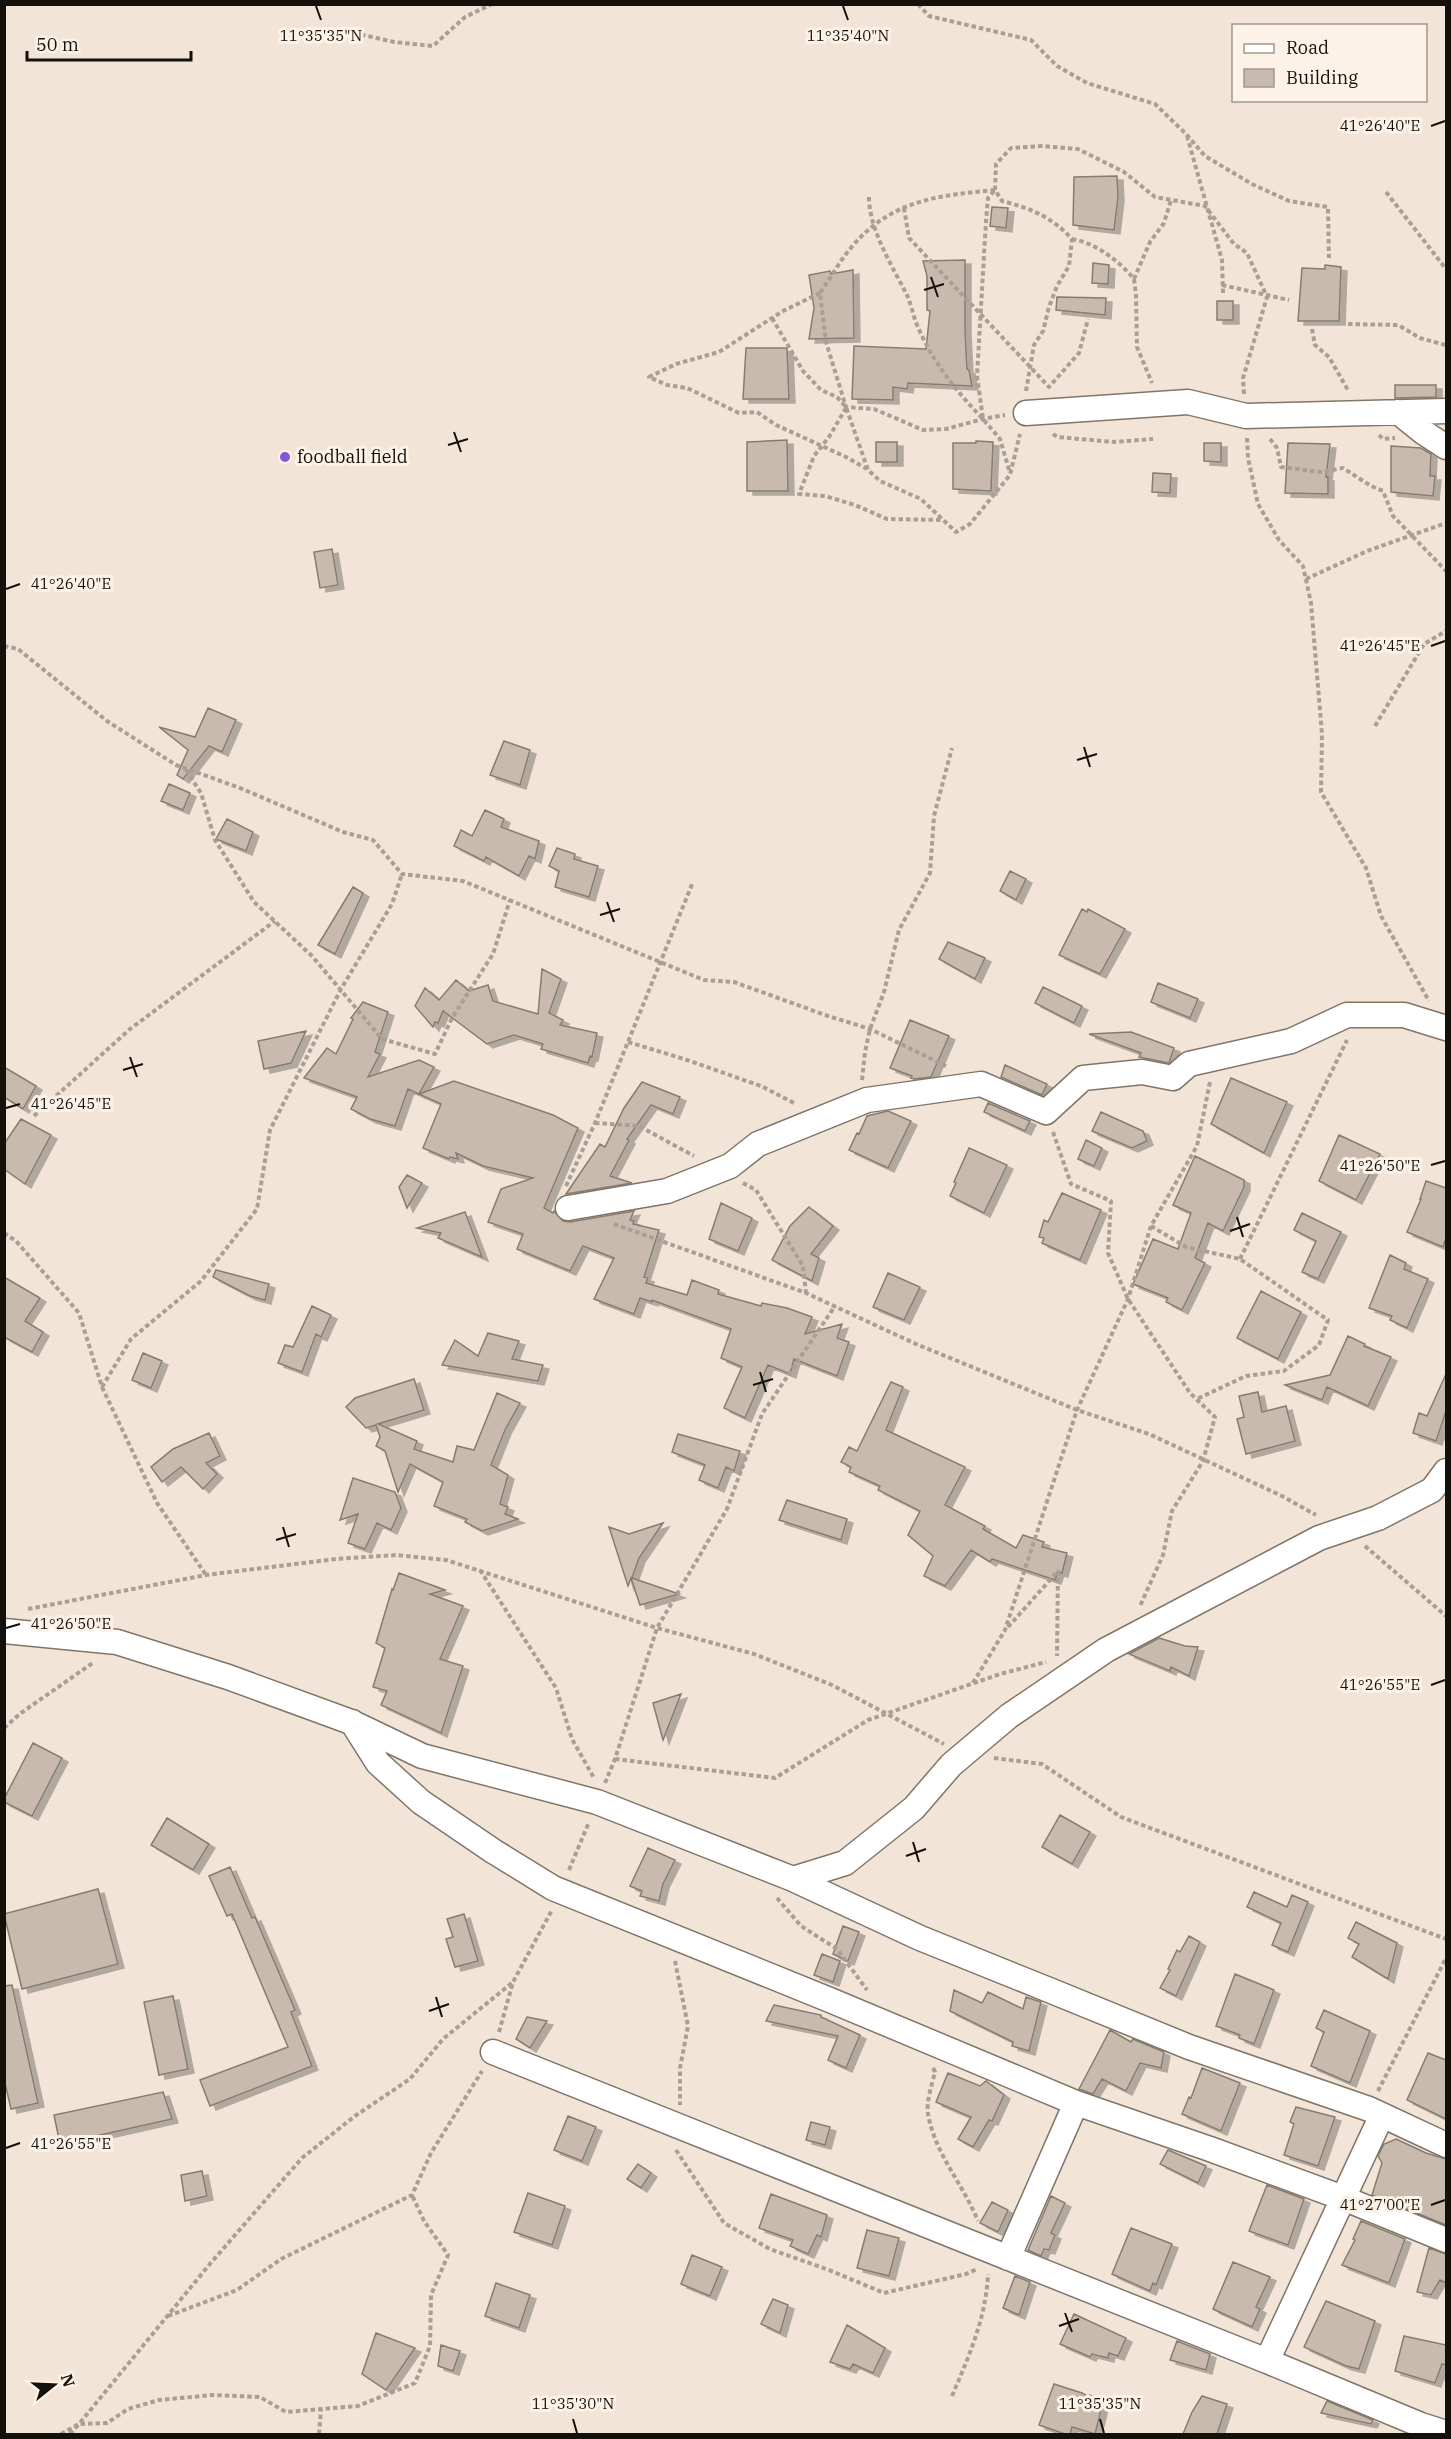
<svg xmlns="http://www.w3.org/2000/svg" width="1451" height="2439" viewBox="0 0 1451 2439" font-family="'IBM Plex Serif',serif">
  <defs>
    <filter id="shadow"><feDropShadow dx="6" dy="4" stdDeviation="0" flood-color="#0004"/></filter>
  </defs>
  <rect width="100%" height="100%" fill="#f2e5d7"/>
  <!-- building -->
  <path fill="#c8bbad" stroke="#877c6f" stroke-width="1.5" filter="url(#shadow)" d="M1117 176 1118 197 1114 230 1073 225 1074 177Z
    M992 207 1008 208 1006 228 990 226Z
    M965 260V331L967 369 969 370 972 386 908 383 907 389 893 387V400L852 399 854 346 926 349 930 311 927 310V276L923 261Z
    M1093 263 1109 265 1108 284 1092 283Z
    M1325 265 1341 267 1339 321H1298L1302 268 1325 269Z
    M853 270 854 338 809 339 814 308 809 275 830 271 831 274Z
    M1057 297 1106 298 1105 315 1056 310Z
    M1217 301H1233V320H1217Z
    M746 348H787L789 399H743Z
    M1395 385H1436V397L1395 398Z
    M787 440 788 491H747V442Z
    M976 441 993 442 991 491 953 489V443H976Z
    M876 442H897V462H876Z
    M1204 443H1221V462L1204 461Z
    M1288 443 1330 444 1326 477H1328V494L1285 493Z
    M1391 446 1421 448 1431 454 1430 476H1435L1433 496 1391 492Z
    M1153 473 1171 474 1170 493 1152 492Z
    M332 549 338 585 320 588 314 552Z
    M208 708 236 720 222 752 209 746 183 779 177 775 188 750 159 727 195 737Z
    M504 741 530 750 520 785 490 775Z
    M169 784 190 793 183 810 161 801Z
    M485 810 504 819 501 827 539 841 535 859 529 856 519 876 486 857 484 861 454 846 461 830 472 836Z
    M227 819 253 832 246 851 216 839Z
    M557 848 575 854 574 859 598 866 589 897 555 887 559 871 549 866Z
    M1010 871 1026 879 1016 900 1000 891Z
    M353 887 363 893 335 954 318 945Z
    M1082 909 1087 912 1088 909 1125 929 1100 974 1059 955Z
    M948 942 985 958 975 979 939 959Z
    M542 969 561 979 549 1013 563 1020 560 1025 597 1033 592 1057 590 1056 588 1063 541 1049 543 1044 514 1035 487 1044 443 1011 438 1023 435 1022 433 1027 415 1006 425 988 439 1000 456 980 469 991 488 985 493 1001 538 1014Z
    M1158 983 1198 999 1190 1018 1151 1002Z
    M1043 987 1082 1006 1074 1023 1035 1003Z
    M363 1002 388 1012 375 1052 380 1054 368 1077 419 1060 434 1067 419 1094 454 1081 553 1115 578 1128 544 1208 553 1213 554 1211 563 1221 570 1222 634 1211 630 1220 634 1221 633 1224 659 1230 644 1277 648 1278 646 1283 687 1295 692 1280 719 1290 718 1294 761 1306 762 1303 787 1308 812 1317 805 1334 842 1324 837 1338 849 1342 837 1376 794 1359 790 1374 768 1365 745 1418 724 1408 742 1367 721 1358 731 1329 652 1300V1302L640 1298 634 1314 594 1299 614 1258 583 1246 570 1271 517 1249 523 1234 488 1222 501 1189 533 1178 483 1166 456 1153 458 1159 450 1157 449 1159 423 1148 441 1104 408 1089 395 1126 370 1119 351 1109 357 1097 304 1078 327 1048 336 1054 353 1019 351 1018Z
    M910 1020 949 1036 931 1077 914 1079 911 1078 912 1076 890 1068Z
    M306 1031 291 1063 264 1069 258 1041Z
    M1131 1032 1174 1048 1169 1063 1139 1057 1141 1053 1089 1034Z
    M1005 1065 1047 1084 1042 1095 1001 1077Z
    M4 1067 36 1086 23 1109 4 1097Z
    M1231 1078 1287 1102 1264 1153 1211 1124Z
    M642 1082 680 1097 673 1114 651 1105 627 1139 629 1140 610 1176 632 1183 566 1194 600 1144 605 1147 624 1108Z
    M988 1103 1030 1121 1025 1131 984 1112Z
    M888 1111 911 1121 888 1168 849 1150 857 1133 859 1134 867 1116Z
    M1101 1112 1143 1131 1147 1141 1132 1148 1092 1131Z
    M21 1119 51 1135 25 1184 4 1169V1144Z
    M1339 1135 1380 1154 1356 1200 1319 1181Z
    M1086 1140 1102 1148 1094 1166 1078 1159Z
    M969 1148 1007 1165 984 1213 950 1196 956 1183 954 1182Z
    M1195 1156 1244 1180V1187L1223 1231 1208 1223 1195 1258 1205 1263 1182 1310 1166 1302 1168 1298 1133 1284 1153 1239 1178 1249 1191 1213 1173 1205Z
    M407 1175 422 1183 407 1208 399 1187Z
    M1426 1181 1446 1188V1238L1443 1247 1407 1232 1421 1199H1420Z
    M1062 1193 1101 1210 1080 1260 1042 1243 1044 1238 1039 1237 1044 1220 1048 1222Z
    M721 1203 752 1218 738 1251 709 1239Z
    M809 1207 833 1226 811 1254 819 1258 812 1281 772 1260 790 1226Z
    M465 1212 482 1257 438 1238 441 1233 417 1228Z
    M1302 1213 1341 1232 1318 1279 1302 1272 1316 1241 1294 1230Z
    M1390 1255 1406 1263 1404 1269 1428 1279 1407 1328 1390 1320 1392 1316 1369 1308Z
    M216 1270 269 1284 265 1300 250 1296 213 1277Z
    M888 1273 920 1287 904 1320 873 1307Z
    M4 1277 40 1298 25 1321 43 1332 32 1352 4 1337Z
    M1261 1291 1301 1312 1278 1359 1237 1338Z
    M312 1306 331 1315 321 1337 316 1334 302 1372 278 1363 285 1345 293 1347Z
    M488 1333 519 1341 512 1359 543 1365 538 1381 442 1365 455 1340 478 1356Z
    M1348 1336 1365 1344 1364 1346 1391 1357 1368 1406 1327 1387 1322 1400 1285 1385 1330 1375Z
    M143 1353 162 1361 151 1388 132 1380Z
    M1446 1374V1411L1436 1441 1413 1433 1419 1413 1427 1416Z
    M414 1379 424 1410 378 1424 417 1441 414 1449 453 1462 457 1446 474 1450 497 1393 520 1403 505 1430 491 1465 508 1475 500 1504 508 1507 505 1514 518 1519 482 1531 465 1522 467 1519 434 1506 443 1482 410 1464 398 1492 385 1451 376 1446 380 1437 376 1425 366 1428 346 1407 355 1398Z
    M891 1382 903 1387 886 1430 965 1467 945 1505 985 1526 983 1529 1016 1548 1023 1535 1044 1542 1042 1547 1067 1553 1062 1573 1058 1572 1055 1580 992 1559 990 1562 971 1550 945 1586 924 1576 933 1556 908 1535 920 1511 878 1490 880 1486 849 1472 851 1467 841 1462 849 1447 857 1451Z
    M1258 1392 1262 1412 1286 1406 1295 1441 1246 1454 1237 1419 1244 1417 1239 1396Z
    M209 1433 220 1456 206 1463 217 1474 203 1489 181 1467 162 1482 151 1467 173 1449Z
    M678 1434 740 1451 734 1471 726 1467 718 1488 699 1480 705 1465 672 1452Z
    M353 1478 395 1492 401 1508 391 1530 377 1523 365 1549 348 1543 358 1514 340 1520Z
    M787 1500 847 1519 841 1540 779 1520Z
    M663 1523 639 1558 632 1578 679 1594 640 1605 631 1578 628 1586 609 1527 629 1534Z
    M399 1573 445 1590 430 1594 463 1606 440 1659 463 1666 441 1733 381 1705 387 1691 373 1687 385 1648 376 1643 392 1589 393 1590Z
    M1159 1638 1185 1646 1198 1647 1189 1676 1171 1667 1170 1671 1129 1654Z
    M681 1694 663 1740 653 1703Z
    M33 1743 62 1758 32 1816 4 1802V1799Z
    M1060 1815 1090 1832 1072 1864 1042 1847Z
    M167 1818 209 1844 193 1870 151 1845Z
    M648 1848 675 1860 663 1884 659 1901 640 1896 642 1891 630 1886Z
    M230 1867 252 1918 255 1917 295 2010 291 2012 312 2066 210 2106 200 2080 288 2047 232 1914 227 1916 209 1876Z
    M98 1889 118 1964 22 1989 4 1914Z
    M1254 1892 1287 1907 1292 1895 1308 1902 1288 1952 1272 1945 1281 1923 1247 1907Z
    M464 1914 478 1961 455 1967 446 1939 453 1937 447 1919Z
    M1356 1922 1397 1943 1388 1979 1352 1957 1359 1944 1348 1938Z
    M843 1926 859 1932 848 1961 833 1954Z
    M1189 1936 1200 1942 1176 1996 1160 1988 1170 1970 1168 1969 1177 1950 1180 1952Z
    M822 1954 840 1961 833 1982 814 1975Z
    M1235 1974 1274 1990 1254 2044 1239 2038 1240 2035 1216 2026Z
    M12 1985 38 2103 11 2109 4 2079V1986Z
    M954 1990 982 2003 988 1992 1023 2009 1026 1997 1041 2002 1029 2051 1012 2046 1013 2042 950 2011Z
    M173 1996 188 2069 159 2075 144 2002Z
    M774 2005 821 2015V2017L860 2035 846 2068 828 2060 838 2036 766 2021Z
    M1324 2010 1370 2031 1350 2083 1311 2066 1324 2032 1316 2028Z
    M527 2017 547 2021 530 2048 516 2039Z
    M1110 2030 1131 2042 1133 2039 1164 2052 1161 2068 1140 2063 1126 2091 1102 2079 1093 2094 1079 2089Z
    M1428 2053 1446 2060V2119L1407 2100Z
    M1202 2068 1240 2083 1221 2131 1182 2114 1189 2097 1191 2098Z
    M948 2073 980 2086 986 2081 1004 2095 992 2121 989 2120 973 2147 958 2139 971 2117 936 2102Z
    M163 2092 172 2119 60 2144 54 2115Z
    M1296 2107 1335 2117 1318 2166 1284 2155 1294 2124 1290 2122Z
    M568 2116 596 2127 582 2161 554 2150Z
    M811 2122 830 2127 825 2145 806 2140Z
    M1396 2139 1426 2153 1446 2159V2225L1372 2195 1382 2163 1378 2156 1384 2144Z
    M1168 2150 1206 2166 1198 2183 1160 2164Z
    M638 2164 651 2173 641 2188 627 2179Z
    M202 2171 207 2196 185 2201 181 2175Z
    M1267 2185 1304 2199 1288 2245 1249 2231Z
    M528 2193 565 2206 552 2245 514 2232Z
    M771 2194 827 2215 821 2237 817 2235 808 2254 790 2246 793 2240 759 2228Z
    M1051 2196 1065 2203 1051 2233 1055 2235 1049 2250 1044 2249 1041 2256 1028 2250Z
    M992 2202 1008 2210 998 2232 980 2223Z
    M1361 2221 1405 2239 1389 2283 1342 2265 1355 2240 1353 2239Z
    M1131 2228 1172 2244 1156 2285 1153 2283 1150 2291 1112 2274Z
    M867 2230 899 2238 889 2276 857 2268Z
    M1429 2248 1446 2254V2283L1440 2280 1431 2295 1417 2292Z
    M692 2255 722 2267 710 2296 681 2284Z
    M1233 2262 1270 2277 1256 2307 1260 2309 1252 2327 1213 2309Z
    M1015 2276 1030 2282 1019 2315 1003 2308Z
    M496 2283 530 2295 519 2328 485 2316Z
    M773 2299 788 2305 780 2333 761 2324Z
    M1326 2301 1375 2321 1359 2369 1346 2366 1304 2347Z
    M1074 2314 1126 2338 1118 2356 1109 2353 1108 2358 1092 2354 1090 2357 1060 2344Z
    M847 2325 885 2348 873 2373 853 2364 850 2369 830 2362Z
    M376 2333 415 2348 386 2390 362 2374Z
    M1404 2336 1446 2345V2365L1442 2364 1435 2383 1395 2371Z
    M1177 2341 1210 2354 1206 2370 1170 2360Z
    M441 2345 460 2351 453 2371 438 2366Z
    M1054 2384 1082 2393 1089 2397 1090 2395 1103 2402 1095 2434 1072 2427 1070 2434H1065L1039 2425Z
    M1202 2396 1227 2404 1217 2434H1183L1192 2412Z
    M1327 2401 1373 2420 1371 2424 1321 2413Z"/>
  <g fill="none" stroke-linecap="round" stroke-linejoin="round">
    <defs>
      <path id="street" d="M1398 412 1423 432 1446 447
        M1026 413 1188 402 1246 416 1446 411
        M568 1208 667 1191 730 1166 758 1144 867 1100 981 1084 1046 1112 1083 1078 1142 1072 1173 1078 1189 1064 1291 1041 1347 1015H1404L1446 1028
        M4 1631 117 1642 228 1677 351 1722 422 1756 597 1802 793 1879 920 1938 1054 1992 1189 2047 1369 2109 1446 2145
        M352 1722 378 1763 421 1802 493 1851 553 1888 830 2000 1076 2103 1210 2149 1343 2198 1446 2240
        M793 1879 845 1863 914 1808 951 1765 1009 1716 1106 1650 1319 1538 1378 1518 1432 1490 1446 1471
        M493 2052 1267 2361
        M1382 2115 1267 2361 1421 2425 1446 2433
        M1008 2258 1076 2103"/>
    </defs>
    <!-- street casing -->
    <use href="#street" stroke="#817569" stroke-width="27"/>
    <!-- path -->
    <path stroke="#a99f94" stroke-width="4" stroke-dasharray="4.5 3" stroke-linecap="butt" d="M918 4 929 16 1031 40 1057 66 1087 83 1155 104 1186 134 1205 156 1252 184 1289 201 1328 207 1329 258
      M332 37 350 32 394 42 433 46 465 17 492 4
      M1187 136 1222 260 1223 293
      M995 190C943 195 896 199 858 240 843 255 832 276 820 293L826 342 846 407 874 409 923 430 946 429 983 419 1005 415
      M994 191 988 198 986 221 977 376 983 419 1000 439 1010 473
      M1386 192 1446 269
      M869 197C869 229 892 266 907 295 911 304 913 315 917 325 932 361 956 391 983 419
      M904 208 909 238 1049 387 1079 353 1088 319
      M1072 239C1096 243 1119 261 1134 279L1150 242 1164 223 1171 200
      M1134 279 1136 295 1137 347 1152 383
      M1222 285 1289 300
      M820 293 783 311 719 352 676 364 649 377 667 385 687 388 739 413 757 412 776 425 846 457 867 469
      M772 318 803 371 821 390 837 397 846 407 868 470 880 481 921 499 956 532 970 524 1010 475 1020 434
      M1348 324 1398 325 1420 338 1445 345 1446 348
      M1312 329 1315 345 1329 357 1349 392
      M1026 391 1034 345 1043 331 1049 307 1057 286 1069 266 1072 239C1052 217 1030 208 1002 201L995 190 996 164 1011 148 1041 146 1078 149 1124 172 1155 197 1205 206 1234 244 1247 253 1267 297 1243 378 1244 394
      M846 408 829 437 814 456 799 494 825 496 855 505 887 519 943 520
      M1053 434 1057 437 1114 442 1153 439
      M1379 435 1383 439 1395 438
      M1247 438 1248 458 1258 504 1279 540 1303 566 1311 603 1322 734 1321 792 1366 868 1381 916 1429 1001
      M1270 439 1277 448 1281 467 1321 472 1343 468 1371 486 1383 491 1393 516 1446 571
      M1306 579 1367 551 1446 523
      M4 646 18 649 107 721 176 765 240 788 343 832 373 840 402 874 463 881 704 980 734 982 828 1016 870 1029 946 1066
      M1375 726 1424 644 1446 631
      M186 770 201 793 215 840 254 902 312 956 382 1039 435 1054 452 1018 493 954 510 900
      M628 1042 684 1059 761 1086 796 1104
      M862 1080 865 1052 870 1029 884 992 899 930 930 873 934 816 952 748
      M34 1116 130 1029 275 921
      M595 1123 639 1126 694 1156
      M1053 1132 1071 1184 1111 1201 1108 1253 1128 1299 1190 1393 1215 1417 1203 1461 1172 1511 1163 1555 1140 1606
      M743 1183 756 1190 803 1266 806 1293
      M566 1186 595 1123 693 882
      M614 1224 806 1293 916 1344 1077 1410 1149 1434 1282 1496 1316 1515
      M1151 1226 1186 1247 1240 1259 1328 1320 1319 1345 1284 1371 1246 1376 1197 1399
      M4 1233 16 1241 79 1313 102 1387 131 1339 201 1281 257 1209 270 1130 341 989 392 904 402 874
      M1240 1259 1347 1040
      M102 1387 157 1503 206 1575
      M1365 1546 1446 1616
      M480 1570 556 1688 572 1739 594 1778
      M28 1609 206 1575 336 1559 397 1555 446 1560 657 1628 754 1654 832 1685 944 1744
      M1008 1627 1058 1571 1057 1656
      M973 1683 1005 1630 1077 1410 1128 1299 1151 1226 1197 1146 1210 1082
      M4 1728 21 1713 94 1662
      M994 1758 1042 1764 1121 1817 1446 1939
      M615 1759 775 1778 868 1720 1000 1674 1046 1662
      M605 1783 615 1759 657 1628 727 1509 762 1414 835 1306
      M569 1870 589 1822
      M777 1898 801 1926 837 1949 867 1990
      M675 1961 688 2026 680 2068V2105
      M499 2032 513 1982 552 1910
      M933 2068 935 2072C932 2084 926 2102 928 2114 935 2154 963 2184 978 2221
      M1378 2091 1446 1958
      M676 2150 724 2223 770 2249 829 2270 884 2293 966 2274 977 2269
      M168 2316 237 2290 281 2259 412 2195 431 2153 482 2071
      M952 2396C969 2356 986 2318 988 2274
      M61 2434 79 2424 209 2265 302 2158 355 2116 410 2079 443 2039 513 1982
      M70 2434 79 2424 107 2423 128 2409 159 2400 213 2395 260 2397 286 2412 358 2406 415 2383 430 2346 431 2295 448 2255 424 2221 412 2195
      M319 2434 321 2409"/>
    <!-- street -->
    <use href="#street" stroke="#fff" stroke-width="24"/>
  </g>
  <!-- ticks -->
  <path fill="none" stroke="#14100b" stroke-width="2" d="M316 6 321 20M843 6 848 20M1431 126 1445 121M931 277 938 297M924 290 944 284M454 432 461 452M448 445 468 439M6 589 20 584M1431 646 1445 641M1084 747 1090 767M1077 760 1097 754M607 902 614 922M600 915 620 909M130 1057 137 1077M123 1070 143 1064M6 1108 20 1104M1431 1165 1445 1161M1237 1217 1243 1237M1230 1231 1250 1224M760 1372 766 1392M753 1385 773 1379M283 1527 289 1547M276 1540 296 1534M6 1628 20 1624M1431 1685 1445 1680M913 1842 919 1862M906 1856 926 1849M436 1997 442 2017M429 2011 449 2004M6 2148 20 2143M1431 2205 1445 2200M1065 2313 1072 2332M1059 2326 1079 2319M573 2419 577 2433M1100 2419 1104 2433"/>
  <!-- markers -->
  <circle fill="#8257d1" stroke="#fdf2e7" stroke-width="2" cx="285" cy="457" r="6"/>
  <g text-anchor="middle" stroke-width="6" stroke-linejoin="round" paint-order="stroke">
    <!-- poi labels -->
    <g font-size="18" fill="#14100b" stroke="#fdf2e7" text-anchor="start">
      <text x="297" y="463">foodball field</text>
    </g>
  </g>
  <g font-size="15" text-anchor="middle" fill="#14100b" stroke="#fdf2e7" stroke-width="6" stroke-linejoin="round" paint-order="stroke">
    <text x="321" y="41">11°35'35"N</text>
    <text x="848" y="41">11°35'40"N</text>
    <text x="1380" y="131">41°26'40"E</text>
    <text x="71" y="589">41°26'40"E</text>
    <text x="1380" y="651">41°26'45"E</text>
    <text x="71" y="1109">41°26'45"E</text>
    <text x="1380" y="1171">41°26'50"E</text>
    <text x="71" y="1629">41°26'50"E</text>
    <text x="1380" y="1690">41°26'55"E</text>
    <text x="71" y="2149">41°26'55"E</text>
    <text x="1380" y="2210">41°27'00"E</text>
    <text x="573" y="2409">11°35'30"N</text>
    <text x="1100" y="2409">11°35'35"N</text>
  </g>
  <!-- border -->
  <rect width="1451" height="2439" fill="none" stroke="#14100b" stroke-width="12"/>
  <!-- legend -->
  <rect x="1232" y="24" width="195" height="78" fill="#fdf2e7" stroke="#a0988f" stroke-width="1.5"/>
  <rect x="1244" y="44" width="30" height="9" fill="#ffffff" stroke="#a0988f" stroke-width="1.5"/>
  <text x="1286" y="54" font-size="18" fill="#14100b">Road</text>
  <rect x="1244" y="69" width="30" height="18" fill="#c8bbad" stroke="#a0988f" stroke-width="1.5"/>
  <text x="1286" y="84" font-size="18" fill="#14100b">Building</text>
  <!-- north arrow -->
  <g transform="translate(54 2385) rotate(72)" stroke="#fdf2e7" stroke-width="4.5" paint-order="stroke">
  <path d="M0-4.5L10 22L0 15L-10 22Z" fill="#14100b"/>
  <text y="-9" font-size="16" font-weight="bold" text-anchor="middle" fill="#14100b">N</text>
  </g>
  <!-- scale -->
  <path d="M27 51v9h164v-9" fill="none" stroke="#14100b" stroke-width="3"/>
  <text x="36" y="51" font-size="18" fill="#14100b" stroke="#fdf2e7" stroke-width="4.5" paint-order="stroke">50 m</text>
</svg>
